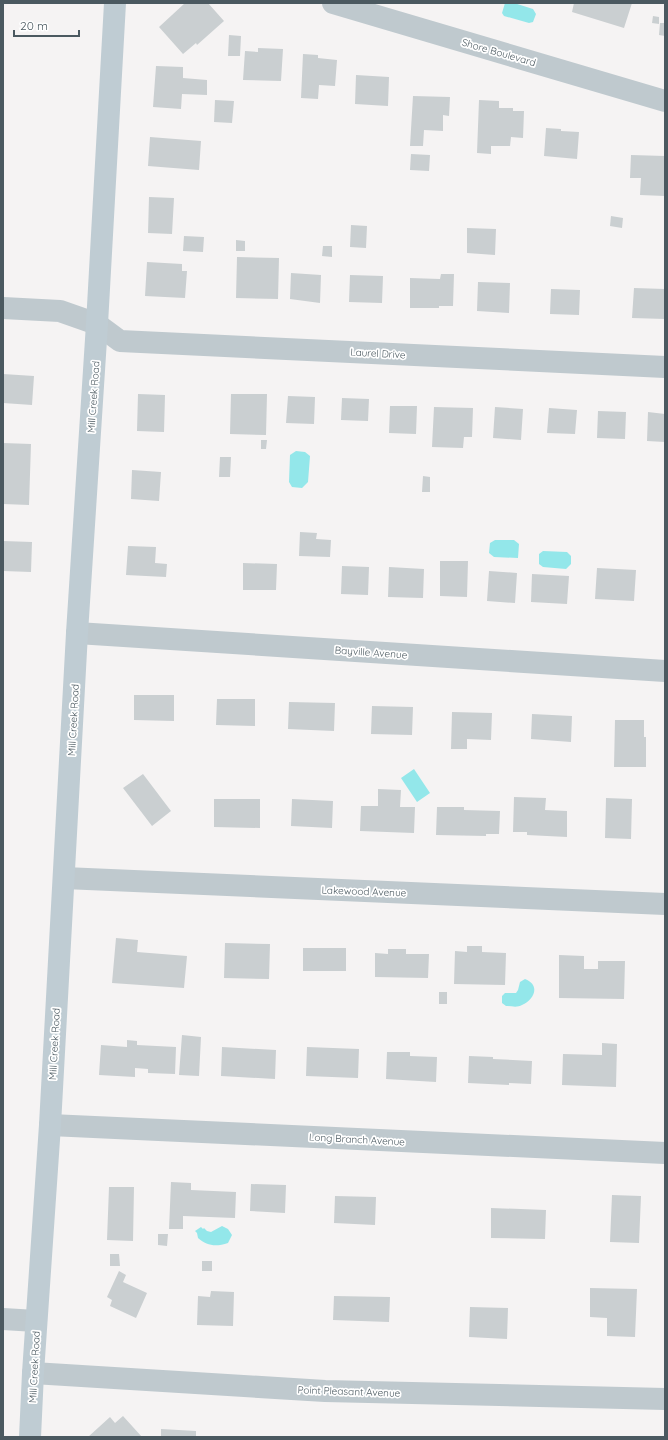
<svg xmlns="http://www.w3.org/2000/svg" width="668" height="1440" viewBox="0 0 668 1440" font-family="Quicksand,sans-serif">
  <rect width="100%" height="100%" fill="#f5f3f3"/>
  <!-- water -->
  <path fill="#93e7ea" d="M505 3H514L533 9 536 14 533 22 529 23 504 16 502 13Z
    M296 451 305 452 310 456 308 482 302 488 292 487 289 482 290 455Z
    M495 540H514L519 544 518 558 494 557 489 553 490 543Z
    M543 551 567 552 571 556V564L566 569 543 567 539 564V554Z
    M414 769 430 793 417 802 401 778Z
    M525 979C541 985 534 1000 522 1005 517 1008 511 1006 506 1006L502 1003V996L505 993H516L518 990 520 982Z
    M222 1226 228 1229 232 1235 228 1243C216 1247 207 1246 198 1238L197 1233 195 1231 201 1227 203 1229 204 1228 207 1231 211 1232Z"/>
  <!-- building -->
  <path fill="#cacfd1" d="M185 3H208L224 21 197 45 196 43 183 54 159 27Z
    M574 3H632L624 28 572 12Z
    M653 16 659 17V24L652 23Z
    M660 23H665V36L659 35Z
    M229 35 241 36 240 56H228Z
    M258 48 283 49 281 81 243 80 245 51 258 52Z
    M303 54 318 55V58L337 60 335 86 319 85 318 99 301 98Z
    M156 66 183 67V78L207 80V95L182 94 181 109 153 107Z
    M356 75 389 77 388 106 355 104Z
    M413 96 450 97 449 116 443 115V131L424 130 423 146H410Z
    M215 100 234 101 232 123 214 122Z
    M479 100 499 101V108H513V111H524L523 138 511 137 510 146H491V154L477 153Z
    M546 128 561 129V131L579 132 577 159 544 156Z
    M150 137 201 141 199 170 148 166Z
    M411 154 430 155 429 171 410 170Z
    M631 155 665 156V196L640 195 641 178H630Z
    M149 197 174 198 172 234 148 233Z
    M611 216 623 218 622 228 610 226Z
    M351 225 367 226 366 248 350 247Z
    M467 228 496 229 495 255 467 253Z
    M184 236 204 237 203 252 183 251Z
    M236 240 245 241V251H236Z
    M323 246H332V257L322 256Z
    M237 257 279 258 278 299 236 298Z
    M147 262 182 264V271H187L185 298 145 296Z
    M291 273 321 275 320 303 290 299Z
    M441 274H454L453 306H439V308H410V278L440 279Z
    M350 275 383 276 382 303 349 302Z
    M478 282 510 283 509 313 477 311Z
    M634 288 665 289V319L632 318Z
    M551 289 580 290 579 315 550 314Z
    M3 374 34 376 32 405 3 403Z
    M138 394 165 395 164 432 137 431Z
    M231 394H267L266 435 230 434Z
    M288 396 315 397 314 424 286 423Z
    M342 398 369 399 368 421 341 420Z
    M390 406H417L416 434 389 433Z
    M434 407 473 408 472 437H464L463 448 432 447Z
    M495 407 523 409 521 440 493 438Z
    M549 408 577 410 575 434 547 433Z
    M598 411 626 412 625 439 597 438Z
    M648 412 665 414V442L647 441Z
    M261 440H267L266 449H261Z
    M3 443 31 444 29 505 3 504Z
    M220 457H231L230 477H219Z
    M132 470 161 472 159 501 131 499Z
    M423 476 430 477V492H422Z
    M300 532 317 533 316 539 331 540 330 557 299 556Z
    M3 541 32 542 31 572 3 571Z
    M128 546 156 547 155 563 167 564 166 577 126 575Z
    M440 561H468L467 597 440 596Z
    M243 563 277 564 276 590H243Z
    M342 566 369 567 368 595 341 594Z
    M389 567 424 569 423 598 388 597Z
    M597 568 636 570 634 601 595 599Z
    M489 571 517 573 515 603 487 601Z
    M532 574 569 576 567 604 531 602Z
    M134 695H174V721L134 720Z
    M217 699H255V726L216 725Z
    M289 702 335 703 334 731 288 729Z
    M372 706 413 707 412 735 371 734Z
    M452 712 492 713 491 740 467 739V749H451Z
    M532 714 572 716 571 742 531 739Z
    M615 720H644V737H646V767H614Z
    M143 774 171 811 152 826 123 788Z
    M378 789 401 790 400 807H415L414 833 360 831 361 806H378Z
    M514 797 546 798 545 810 567 811V837L527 835V832H513Z
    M606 798 632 799 631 839 605 838Z
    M214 799H260V828L214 827Z
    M292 799 333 801 332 828 291 826Z
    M437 807H464V810L500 811 499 834H486V836L436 835Z
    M116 938 138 940 137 952 187 956 184 988 112 983Z
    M225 943 270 944 269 979 224 978Z
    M467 946H482V952L506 953 505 985 454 984 455 951 467 952Z
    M303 948H346V971H303Z
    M388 949H406V954H429L428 978 375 977V953L388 954Z
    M559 955 584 956V969H598V961H625L624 999 559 998Z
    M439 992H447V1004H439Z
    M182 1035 201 1037 199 1076 179 1075Z
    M127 1040 137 1041V1045L176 1047 175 1074 148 1073V1069L135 1068V1077L99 1075 101 1045 127 1047Z
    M602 1043 617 1044 616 1087 562 1085 563 1054 602 1055Z
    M222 1047 276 1050 275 1079 221 1076Z
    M307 1047 359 1049 358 1078 306 1076Z
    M387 1052H410V1056L437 1057 436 1082 386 1079Z
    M469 1056 493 1057V1059L532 1061 531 1084 509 1083V1085L468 1083Z
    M171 1182 191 1183V1190L236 1192 235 1218 183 1216V1229H169Z
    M251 1184 286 1185 285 1213 250 1211Z
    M109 1187H134L133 1241 107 1240Z
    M612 1195 641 1196 639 1243 610 1242Z
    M335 1196 376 1197 375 1225 334 1223Z
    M491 1208 546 1210 545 1239 491 1238Z
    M158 1234H168L167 1246 158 1245Z
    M110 1254H119L120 1266H110Z
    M202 1261H212V1271H202Z
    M119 1271 126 1275 123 1282 147 1293 136 1318 110 1306 112 1300 107 1297Z
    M590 1288 637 1289 635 1337 607 1336V1318L590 1317Z
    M211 1291 234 1292 233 1326 197 1325 198 1296 210 1297Z
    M334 1296 390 1297 389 1322 333 1320Z
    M470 1307 508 1308 507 1339 469 1337Z
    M123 1416 142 1437H88L110 1417 115 1423Z
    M161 1429 196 1431V1437H161Z"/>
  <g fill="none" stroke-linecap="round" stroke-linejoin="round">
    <!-- street -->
    <path stroke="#bfc9ce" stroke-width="22" d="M333 3 665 101
      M3 308 60 311 97 324 120 341 665 367
      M77 633 665 671
      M64 878 665 904
      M50 1125 665 1153
      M3 1319 36 1321
      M33 1373 325 1391 665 1399"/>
    <!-- secondary -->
    <path stroke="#bfccd3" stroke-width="22" d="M30 1437 33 1373 50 1125 77 633 97 324 115 3"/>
  </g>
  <g text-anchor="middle" stroke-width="3.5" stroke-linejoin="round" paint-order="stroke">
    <!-- street labels -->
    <g font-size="10" fill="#4b5960" stroke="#fff">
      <text transform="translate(499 52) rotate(16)" y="4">Shore Boulevard</text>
      <text transform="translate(378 353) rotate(3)" y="4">Laurel Drive</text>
      <text transform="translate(93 397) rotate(-86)" y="4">Mill Creek Road</text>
      <text transform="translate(371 652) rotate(4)" y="4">Bayville Avenue</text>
      <text transform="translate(73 720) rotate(-87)" y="4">Mill Creek Road</text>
      <text transform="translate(364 891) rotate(2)" y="4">Lakewood Avenue</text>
      <text transform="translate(54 1044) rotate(-87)" y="4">Mill Creek Road</text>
      <text transform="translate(357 1139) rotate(3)" y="4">Long Branch Avenue</text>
      <text transform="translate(34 1367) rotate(-87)" y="4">Mill Creek Road</text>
      <text transform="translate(349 1391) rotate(2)" y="4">Point Pleasant Avenue</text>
    </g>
  </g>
  <!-- border -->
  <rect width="668" height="1440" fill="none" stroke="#4b5960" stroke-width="8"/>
  <!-- scale -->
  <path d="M14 30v6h65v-6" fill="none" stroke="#4b5960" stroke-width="2"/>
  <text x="20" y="30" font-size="12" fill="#4b5960" stroke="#ffffff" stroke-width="3" paint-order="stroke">20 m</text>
</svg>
